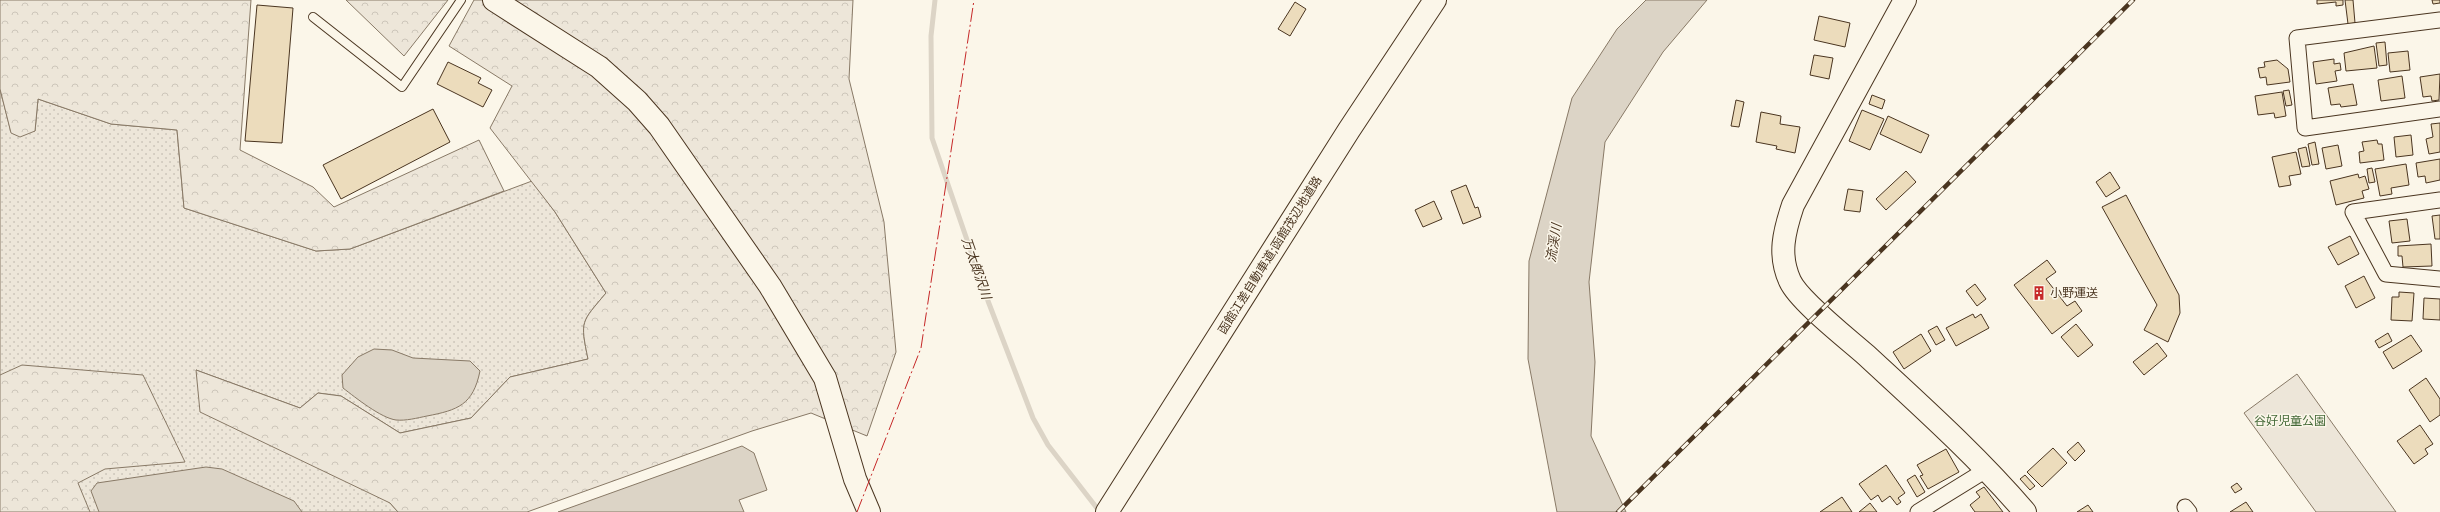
<svg xmlns="http://www.w3.org/2000/svg" width="2440" height="512" viewBox="0 0 2440 512" font-family="Inter,'Noto Sans JP',sans-serif">
  <defs>
    <pattern id="grass-dots" width="8" height="8" patternUnits="userSpaceOnUse"><rect width="8" height="8" fill="#ede6d9"/><path d="M2 2h.1M6 6h.1" fill="none" stroke="#cdc6ba" stroke-width="1.8" stroke-linecap="round"/></pattern>
    <pattern id="forest-crowns" width="20" height="18" patternUnits="userSpaceOnUse"><rect width="20" height="18" fill="#ede6d9"/><path d="M2 6a3 3 0 1 1 6 0M12 15a3 3 0 1 1 6 0" fill="none" stroke="#cdc6ba"/></pattern>
  </defs>
  <rect width="100%" height="100%" fill="#fbf6e9"/>
  <!-- grass -->
  <path fill="url(#grass-dots)" stroke="#887966" d="M0 89 11 132 35 131 38 99 111 124 177 130 184 208 316 251 350 249 532 181 555 212 606 293C581 323 580 320 588 359L510 377 471 418 400 433 341 396 318 393 300 408 196 370 390 503 398 512H0Z"/>
  <!-- forest -->
  <path fill="url(#forest-crowns)" stroke="#887966" d="M0 0H251L240 150 313 187 334 207 479 140 504 191 350 249 316 251 184 208 177 130 111 124 38 99 35 131 20 137 11 133 0 89Z
    M346 0H448L404 56Z
    M474 0H853L849 79 884 222 896 352 867 436 811 413 752 431 527 512H398L390 503 200 412 196 370 300 408 318 393 341 396 400 433 471 418 510 377 588 359C580 320 581 323 606 293L555 212 490 128 512 86 449 46Z
    M22 365 143 375 185 462 105 469 78 483 90 512H0V375Z"/>
  <!-- park -->
  <path fill="#ede6d9" stroke="#887966" d="M2297 374 2396 512H2316L2244 413Z"/>
  <!-- water -->
  <path fill="#dcd4c6" stroke="#887966" d="M1646 0H1707L1663 52 1605 142 1589 282 1595 362 1591 436 1626 512H1557L1528 359 1529 261 1572 98 1617 29Z
    M374 349 392 350 413 358 470 361 480 371C473 405 458 410 427 416 417 418 406 421 396 420 381 418 356 398 343 388L342 375 358 357Z
    M742 446 754 453 767 490 739 500 744 512H558Z
    M206 467 222 469 294 501 302 512H99L91 491 97 483Z"/>
  <g fill="none" stroke-linecap="round" stroke-linejoin="round">
    <!-- stream -->
    <path stroke="#dcd4c6" stroke-width="5" d="M935 0 931 36 932 138 988 301 1033 418 1048 445 1100 512"/>
  </g>
  <!-- building -->
  <path fill="#ecdcbc" stroke="#4a3520" d="M2317 0H2343V5L2336 6V2L2317 4Z
    M2345 0H2353L2355 23 2348 24Z
    M2432 0H2440V3L2433 4Z
    M1295 2 1306 9 1290 36 1278 29Z
    M257 5 293 8 282 143 245 141Z
    M1819 16 1850 23 1845 47 1814 40Z
    M2385 42 2387 65 2379 66 2376 43Z
    M2374 46 2377 68 2346 71 2344 53Z
    M2408 51 2410 70 2390 72 2388 53Z
    M1814 55 1833 58 1829 79 1810 75Z
    M2334 59V64L2340 63 2341 70 2335 71 2337 81 2316 84 2313 62Z
    M2277 60 2288 69 2290 82 2267 85 2266 77 2260 78 2258 68 2265 67 2264 62Z
    M448 62 481 78 478 83 492 90 483 107 437 84Z
    M2440 74 2439 100 2432 101 2431 96 2423 97 2420 77Z
    M2402 76 2405 98 2381 101 2378 80Z
    M2353 84 2357 105 2341 107 2340 104 2331 105 2328 88Z
    M2289 90 2292 105 2286 106 2283 91Z
    M2282 92 2286 116 2275 118 2274 113 2258 115 2255 96Z
    M1872 95 1885 100 1882 109 1869 104Z
    M1736 100 1744 102 1739 127 1731 126Z
    M433 109 450 142 341 199 323 165Z
    M1862 110 1884 119 1870 150 1849 141Z
    M1761 112 1781 116 1780 124 1800 127 1795 153 1776 149 1777 146 1756 142Z
    M1888 116 1929 135 1921 153 1880 134Z
    M2440 123V152L2429 154 2426 139 2433 137 2431 124Z
    M2411 135 2413 155 2396 157 2394 137Z
    M2377 140 2378 144H2382L2384 160 2360 163 2359 152 2364 151 2362 142Z
    M2315 142 2319 164 2312 165 2308 144Z
    M2338 145 2342 166 2326 169 2322 148Z
    M2306 147 2310 166 2302 167 2298 149Z
    M2296 152 2301 174 2289 176 2291 185 2279 187 2272 157Z
    M2440 159V180L2426 183 2425 176 2418 177 2416 163Z
    M2406 164 2409 185 2391 188 2392 194 2380 196 2375 169Z
    M2372 168 2375 182 2369 183 2367 169Z
    M1906 171 1916 182 1886 210 1876 199Z
    M2110 172 2120 188 2106 197 2096 182Z
    M2358 174 2359 178 2365 176 2369 189 2362 191 2364 198 2336 205 2330 181Z
    M1466 185 1475 208 1478 207 1481 217 1463 224 1451 191Z
    M1848 189 1863 191 1860 212 1844 210Z
    M2126 195 2179 295 2180 313 2168 342 2144 330 2157 305 2102 207Z
    M1434 201 1442 219 1423 227 1415 210Z
    M2440 215V239H2435L2432 216Z
    M2407 219 2410 241 2392 243 2389 221Z
    M2350 236 2359 254 2338 265 2328 247Z
    M2431 244 2432 266 2403 267 2402 256H2398V246Z
    M2047 260 2056 272 2046 279 2067 306 2075 301 2082 311 2052 334 2014 285Z
    M2364 276 2375 298 2356 308 2345 286Z
    M1975 284 1986 299 1977 306 1966 291Z
    M2399 292 2414 293 2412 321 2391 320 2392 297H2399Z
    M2424 298 2440 299V320L2423 319Z
    M1973 314 1975 318 1981 314 1989 328 1956 346 1946 328Z
    M2076 324 2093 345 2078 357 2061 337Z
    M1937 326 1945 340 1936 345 1928 331Z
    M2388 333 2392 341 2379 348 2375 341Z
    M1921 334 1931 351 1904 369 1893 352Z
    M2411 335 2422 351 2393 369 2383 352Z
    M2157 343 2167 356 2144 375 2133 362Z
    M2426 378 2440 399V415L2430 422 2409 390Z
    M2420 425 2433 444 2425 449 2428 454 2414 464 2397 441Z
    M2078 442 2085 451 2075 461 2067 452Z
    M2053 448 2067 463 2042 487 2027 472Z
    M1946 449 1959 472 1928 489 1920 476 1923 475 1917 465Z
    M1886 465 1905 493 1898 498 1901 502 1897 505 1890 496 1882 502 1878 495 1871 500 1859 484Z
    M1915 475 1925 492 1917 497 1907 480Z
    M2025 475 2035 486 2030 490 2020 479Z
    M2237 483 2242 489 2235 493 2231 487Z
    M1984 487 2003 512H1975L1970 505 1980 497 1976 492Z
    M1842 497 1852 512H1820Z
    M2246 502 2253 512H2230Z
    M1870 503 1877 512H1859Z
    M2088 505 2093 512H2077Z"/>
  <g fill="none" stroke-linecap="round" stroke-linejoin="round">
    <defs>
      <path id="lane" d="M313 17 402 87 461 0"/>
      <path id="street" d="M2440 20 2297 38 2305 128 2440 109
        M2440 200 2353 212 2386 274 2440 279
        M2185 507 2189 512
        M1918 512 1986 470"/>
      <path id="secondary" d="M494 0 599 67 637 101 659 126 770 286 825 378 855 479 869 512
        M1905 0 1793 205C1784 232 1778 255 1790 281 1799 301 1848 339 1866 355 1920 405 1977 456 2025 512"/>
      <path id="highway" d="M1107 512 1349 130 1435 0"/>
    </defs>
    <!-- lane casing -->
    <use href="#lane" stroke="#4a3520" stroke-width="10"/>
    <!-- street casing -->
    <use href="#street" stroke="#4a3520" stroke-width="17"/>
    <!-- secondary casing -->
    <use href="#secondary" stroke="#4a3520" stroke-width="24"/>
    <!-- highway casing -->
    <use href="#highway" stroke="#4a3520" stroke-width="24"/>
    <!-- lane -->
    <use href="#lane" stroke="#fbf6e9" stroke-width="8"/>
    <!-- street -->
    <use href="#street" stroke="#fbf6e9" stroke-width="15"/>
    <!-- secondary -->
    <use href="#secondary" stroke="#fbf6e9" stroke-width="22"/>
    <!-- highway -->
    <use href="#highway" stroke="#fbf6e9" stroke-width="22"/>
    <defs>
      <path id="rail" d="M1618 512 2133 0"/>
    </defs>
    <!-- rail casing -->
    <use href="#rail" stroke="#4a3520" stroke-width="4.5"/>
    <!-- rail -->
    <use href="#rail" stroke="#fbf6e9" stroke-width="3" stroke-dasharray="9" stroke-linecap="butt"/>
    <!-- power -->
    <path stroke="#c62828" stroke-width="1" stroke-dasharray="14 3 2 3" stroke-linecap="butt" d="M857 512 921 348 974 0"/>
  </g>
  <!-- icons -->
  <defs>
    <symbol id="building-bare" viewBox="-9 -9 18 18"><path d="M-4-6H4V6H1V3H-1V6H-4ZM-2.5-4.3h1.7v1.8h-1.7ZM.8-4.3h1.7v1.8H.8ZM-2.5-1h1.7V.8h-1.7ZM.8-1h1.7V.8H.8Z" fill="#c62828" stroke="#fbf6e9" stroke-width="2.5" paint-order="stroke"/></symbol>
  </defs>
  <g fill-rule="evenodd">
    <use href="#building-bare" x="2029" y="283" width="20" height="20"/>
  </g>
  <g text-anchor="middle" stroke-width="3" stroke-linejoin="round" paint-order="stroke">
    <!-- street labels -->
    <g font-size="12" fill="#4a3520" stroke="#fbf6e9">
      <text transform="translate(1270 255) rotate(-58)" y="4">函館江差自動車道;函館茂辺地道路</text>
    </g>
    <!-- poi labels -->
    <g font-size="12" fill="#4a3520" stroke="#fbf6e9" text-anchor="start">
      <text x="2050" y="297">小野運送</text>
    </g>
    <!-- park labels -->
    <g font-size="12" fill="#436837" stroke="#fbf6e9">
      <text x="2290" y="425">谷好児童公園</text>
    </g>
    <!-- water labels -->
    <g font-size="13" font-style="italic" fill="#4a3520" stroke="#fbf6e9">
      <text transform="translate(1553 243) rotate(-81)" y="5">流渓川</text>
      <text transform="translate(977 268) rotate(71)" y="5">万太郎沢川</text>
    </g>
  </g>
</svg>
